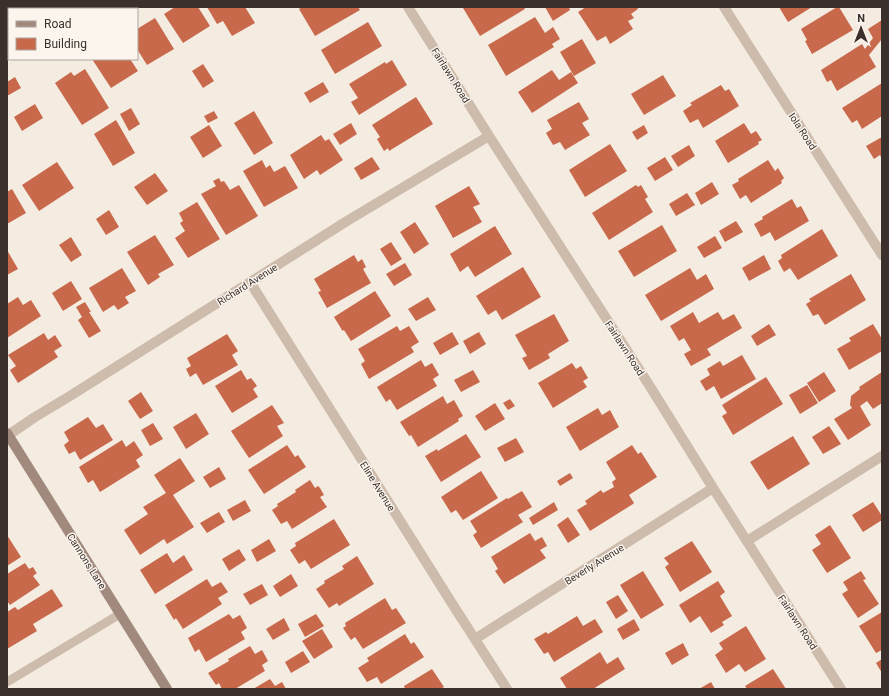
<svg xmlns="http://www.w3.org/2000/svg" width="889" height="696" viewBox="0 0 889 696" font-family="Roboto,sans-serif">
  <rect width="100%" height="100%" fill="#f4ebe1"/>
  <!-- building -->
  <path fill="#c8694b" d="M175 7H184L185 8 186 7H198L210 26 183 43 164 14Z
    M207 7H245L255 23 232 36 223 21 217 24Z
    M302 7H358L360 10 315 36 299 9Z
    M465 7H524L525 9 480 36 463 8Z
    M545 7H569L570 10 553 21Z
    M586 7H637L638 9 631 14 634 18 628 21 633 29 610 44 606 36 597 41 578 12Z
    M779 7H812L788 22Z
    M837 7H839L853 30 812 54 805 41 807 40 801 29Z
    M535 17 545 33 553 27 560 39 552 44 554 47 506 76 488 45Z
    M155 18 174 49 147 65 137 49V29Z
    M882 20V39L869 55 876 67 837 91 831 80 827 82 821 70 862 44 865 49 873 38 868 29Z
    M368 22 382 46 335 74 321 50Z
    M582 39 596 63 574 76 560 52Z
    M92 59H130L138 71 111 88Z
    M392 60 407 85 359 115 351 102 358 98 349 84 385 62 386 64Z
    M203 64 214 81 203 88 192 71Z
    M85 69 109 108 82 125 55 83 71 72 74 76Z
    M552 70 559 80 571 72 578 83 532 113 518 92Z
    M663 75 676 96 644 115 631 94Z
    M15 77 21 88 7 96V82Z
    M323 82 329 92 310 103 304 93Z
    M882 83V116L862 129 857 120 852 123 842 108Z
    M721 85 725 91 729 89 739 106 703 128 698 119 690 123 683 111 692 105 690 103Z
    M416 97 433 124 389 151 388 148 384 151 377 139 380 137 372 125Z
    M579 102 589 119 582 123 590 135 565 150 560 142 553 145 546 133 552 129 547 120Z
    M35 104 43 118 22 131 14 117Z
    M131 108 140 124 129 131 120 114Z
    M214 111 218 118 208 123 204 116Z
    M254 111 273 143 254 155 234 123Z
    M116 120 135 153 113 166 94 134Z
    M351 123 357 134 340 145 333 134Z
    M744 123 751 134 756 131 762 140 758 142 759 144 728 163 715 141Z
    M209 125 222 146 203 158 190 137Z
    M644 125 648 133 637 140 632 132Z
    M321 135 325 141 329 139 343 160 320 175 317 170 304 179 290 155Z
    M882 137V159L880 155 874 159 866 146Z
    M610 144 627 171 585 197 569 170Z
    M689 145 695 156 678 167 671 156Z
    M372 157 380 169 361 180 354 168Z
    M665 157 673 170 655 181 647 168Z
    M262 160 266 168 270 165 274 172 285 166 298 188 264 207 243 171Z
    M768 160 775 171 778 168 784 178 781 181 782 183 751 203 746 195 740 199 732 185 739 181 738 179Z
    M57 162 74 188 39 211 22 185Z
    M155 173 168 191 147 205 134 187Z
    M219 178 221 182 224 181 230 190 239 185 258 216 226 235 201 194 216 186 213 181Z
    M712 182 719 194 701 205 695 193Z
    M636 185 638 187 641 185 648 197 645 199 653 212 609 240 592 213Z
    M469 186 480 204 473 207 482 222 453 238 435 206Z
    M12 189 26 213 7 224V192Z
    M687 193 695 205 676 216 669 204Z
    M792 199 797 208 801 206 809 221 775 241 770 232 761 237 754 224 763 219 762 217Z
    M197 202 220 239 188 258 175 238 185 231 180 223 183 221 179 213Z
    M109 210 119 227 106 235 96 219Z
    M736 221 743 232 725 242 719 231Z
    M415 222 429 244 414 254 400 232Z
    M662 225 677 251 634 277 618 251Z
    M495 226 512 254 475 277 468 266 460 272 450 254Z
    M822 229 838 256 798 280 790 268 784 272 778 261 782 258 781 255Z
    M155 235 174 265 158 274 160 277 148 285 127 252Z
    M715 236 722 248 704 258 697 247Z
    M71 237 82 255 71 262 59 245Z
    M391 242 402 259 391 266 380 249Z
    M7 250 18 269 7 275Z
    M354 255 358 262 362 259 366 267 363 269 371 283 327 308 318 292 321 291 314 279Z
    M764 255 771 269 749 281 742 268Z
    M405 263 412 275 394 286 386 274Z
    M523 267 541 297 502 320 496 310 488 315 476 296Z
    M122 268 136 291 125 297 129 303 118 310 114 305 103 312 89 288Z
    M690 268 697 280 706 274 714 289 661 321 645 295Z
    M851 274 866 300 825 325 818 314 813 316 806 304 811 301 809 299Z
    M71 281 82 299 63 311 52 293Z
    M375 291 391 316 351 341 344 330 342 331V330L334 317Z
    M18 297 23 305 31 300 41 316 7 338V304Z
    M428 297 436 310 416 321 408 309Z
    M85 302 91 312H89L101 331 89 338 78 320 82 317 76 307Z
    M693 312 699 323 718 312 723 320 734 314 742 328 707 349 711 355 691 366 684 354 691 350 684 338 679 341 670 326Z
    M554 314 569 341 548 354 550 358 529 370 522 358 527 356 515 335Z
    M769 324 776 335 757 346 751 336Z
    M873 324 882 339V351L849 370 837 349 851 341 849 338Z
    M397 326 400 331 409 326 419 342 411 347 414 352 369 379 361 364 365 361 358 349Z
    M452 332 459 344 440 355 433 343Z
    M479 332 486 344 470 354 463 341Z
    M44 333 48 340 55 335 62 346 54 351 58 357 18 383 10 370 16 366 8 355Z
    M227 334 238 351 232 355 238 365 203 385 196 373 190 377 186 369 191 366 187 358Z
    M742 355 756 379 721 399 714 386 706 391 700 381 710 375 707 369 720 361 723 366Z
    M421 360 425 367 432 363 439 375 433 379 437 386 397 410 390 399 386 402 377 387Z
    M572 363 576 369 581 366 588 378 583 381 587 387 553 408 538 383Z
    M241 370 247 380 251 378 255 383 257 386 253 389 258 397 232 413 215 386Z
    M473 370 480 382 461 392 454 380Z
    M824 372 836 391 819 402 807 383Z
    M882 372V403L873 409 867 401 860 406 871 425 848 440 834 419 852 408 850 405 851 396 860 389 859 387Z
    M766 377 783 404 733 435 722 416 727 413 722 405Z
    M807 385 818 403 800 414 789 395Z
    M141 392 153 411 140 419 128 401Z
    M443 396 447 404 454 400 463 416 458 419 459 421 418 447 411 435 409 436 400 422Z
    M510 399 515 406 508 410 503 403Z
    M495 403 505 419 485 431 475 416Z
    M272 405 284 423 277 426 283 436 249 458 231 431Z
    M598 408 602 415 610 410 619 427 580 451 566 427Z
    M196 413 209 434 186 449 173 427Z
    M88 417 96 428 103 424 113 440 80 460 75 451 69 454 65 447 64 445 69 441 64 432Z
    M153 423 163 439 150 446 141 430Z
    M829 426 841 444 823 454 812 437Z
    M466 434 481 457 441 482 425 456 437 449 438 451Z
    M793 436 810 464 768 490 750 462Z
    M516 438 524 452 505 462 497 448Z
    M122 440 126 447 134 441 143 455 136 460 140 467 100 492 93 480 88 483 79 467Z
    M287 445 295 457 298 455 306 467 264 494 248 470Z
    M632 445 638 454 641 452 657 477 629 495 634 503 633 504 590 531 577 510 587 504 585 501 601 490 603 493 614 487 612 482 616 479 606 462Z
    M180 458 195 481 173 495 194 527 167 544 164 539 140 555 124 530 148 514 143 507 166 493 154 475Z
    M219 467 226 479 210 488 203 477Z
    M481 471 498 498 463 520 456 510 451 513 441 497Z
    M570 473 573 478 560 486 557 481Z
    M310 480 315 488 318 486 320 488 324 495 320 497 327 507 292 529 287 521 281 524 272 510 278 506 277 504 296 492 295 490Z
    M522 491 532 507 518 515 523 522 481 548 473 535 477 532 470 521 507 498 508 499Z
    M245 500 251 511 233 521 227 510Z
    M554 502 558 510 533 525 529 518Z
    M873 502 882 516V520L863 532 852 515Z
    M219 512 225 522 207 533 200 523Z
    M568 517 580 535 568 543 557 525Z
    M334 519 350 545 311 569 305 560 299 564 290 550 296 546 295 543Z
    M830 525 851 558 827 573 812 550 821 544 815 535Z
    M530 533 535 541 542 537 547 546 540 550 546 558 504 584 495 571 498 569 491 557Z
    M7 535 21 557 7 566Z
    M269 539 276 551 257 562 251 550Z
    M692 541 712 572 680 592 665 567 669 564 664 558Z
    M239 549 246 560 229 571 222 559Z
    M167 553 173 563 184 555 193 570 155 594 140 570Z
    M357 556 374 584 339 606 337 603 329 608 316 589 325 583 324 581 344 569 342 566Z
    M25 563 29 569 33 567 36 572 37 573 33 576 40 585 10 605 7 601V574Z
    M643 571 664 605 641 619 620 585Z
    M861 571 866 579 863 580 879 604 858 618 842 594 848 590 843 582Z
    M291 574 298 586 280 597 273 586Z
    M207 579 212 587 221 582 228 592 218 598 222 604 183 629 176 618 174 620 165 605Z
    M718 581 725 592 720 596 732 616 722 622 724 625 711 633 700 616 690 623 679 605Z
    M262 584 268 595 250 605 243 594Z
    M52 589 63 606 33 624 37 631 7 649V612L15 607 18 610Z
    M618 595 628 611 616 619 606 602Z
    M385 598 392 610 396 608 406 623 363 649 355 637 351 640 343 628 346 626 345 623Z
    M882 612V650L876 653 859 626Z
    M229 614 233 619 240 615 247 628 241 632 245 639 206 662 199 649 195 652 188 638Z
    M316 614 324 626 305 637 298 624Z
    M577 616 583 626 595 619 603 632 554 662 548 652 544 654 534 639 546 632 548 634Z
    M284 618 290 630 273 640 266 629Z
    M634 619 640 630 623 640 617 629Z
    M746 626 766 659 745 672 739 664 726 673 715 655 723 649 719 643Z
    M322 629 333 647 314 659 302 641Z
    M405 634 411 644 414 642 424 657 381 684 377 677 367 682 358 668 369 661 367 658Z
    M683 643 689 655 672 665 665 653Z
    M250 646 255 654 262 650 268 661 262 665 265 671 235 689H222L219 683 216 685 208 673 229 661 228 659Z
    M303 651 310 662 291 673 285 662Z
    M600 652 607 664 618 657 625 669 593 689H567L560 678Z
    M882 659V673L876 663Z
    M432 669 444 687 440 689H405L404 686Z
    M773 669 786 689H747L745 686Z
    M270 679 275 686 282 682 286 689H253Z
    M711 682 715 689H699Z"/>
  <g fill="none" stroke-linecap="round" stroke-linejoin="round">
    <!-- service -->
    <path stroke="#cdbbac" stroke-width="9" d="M7 682 120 614"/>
    <!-- minor -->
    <path stroke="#cdbbac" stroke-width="10" d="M408 7 489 136 651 388 713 488 841 689
      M724 7 882 255
      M69 9 72 7
      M7 29 9 31
      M250 282 453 605 507 689
      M7 436 35 417 70 396 347 221 489 136
      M747 541 882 456
      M475 639 713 488"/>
    <!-- secondary -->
    <path stroke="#a18a7d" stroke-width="10" d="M7 433 167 689"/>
  </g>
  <g text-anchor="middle" stroke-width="3" stroke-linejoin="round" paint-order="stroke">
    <!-- street labels -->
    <g font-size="10" fill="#3b302b" stroke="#fbf5ee">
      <text transform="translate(451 75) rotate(58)" y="4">Fairlawn Road</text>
      <text transform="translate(803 131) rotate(57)" y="4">Iola Road</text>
      <text transform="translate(247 284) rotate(-32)" y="4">Richard Avenue</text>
      <text transform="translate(625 348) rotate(57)" y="4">Fairlawn Road</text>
      <text transform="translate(378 486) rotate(58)" y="4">Eline Avenue</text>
      <text transform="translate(87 561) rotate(58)" y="4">Cannons Lane</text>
      <text transform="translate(594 564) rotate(-32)" y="4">Beverly Avenue</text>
      <text transform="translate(798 622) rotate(57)" y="4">Fairlawn Road</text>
    </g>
  </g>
  <!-- border -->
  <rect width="889" height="696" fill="none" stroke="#3b302b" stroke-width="16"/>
  <!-- legend -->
  <rect x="8" y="8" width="130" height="52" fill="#fbf5ee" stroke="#aea6a0"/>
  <rect x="16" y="21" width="20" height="6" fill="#a18a7d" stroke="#aea6a0"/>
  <text x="44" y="28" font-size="12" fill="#3b302b">Road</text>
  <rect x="16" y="38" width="20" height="12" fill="#c8694b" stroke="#aea6a0"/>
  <text x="44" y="48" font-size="12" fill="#3b302b">Building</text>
  <!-- north arrow -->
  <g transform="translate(861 28)" stroke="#fbf5ee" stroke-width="3" paint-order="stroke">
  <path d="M0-3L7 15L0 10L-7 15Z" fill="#3b302b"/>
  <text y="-6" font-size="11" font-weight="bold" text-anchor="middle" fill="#3b302b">N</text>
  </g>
</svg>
